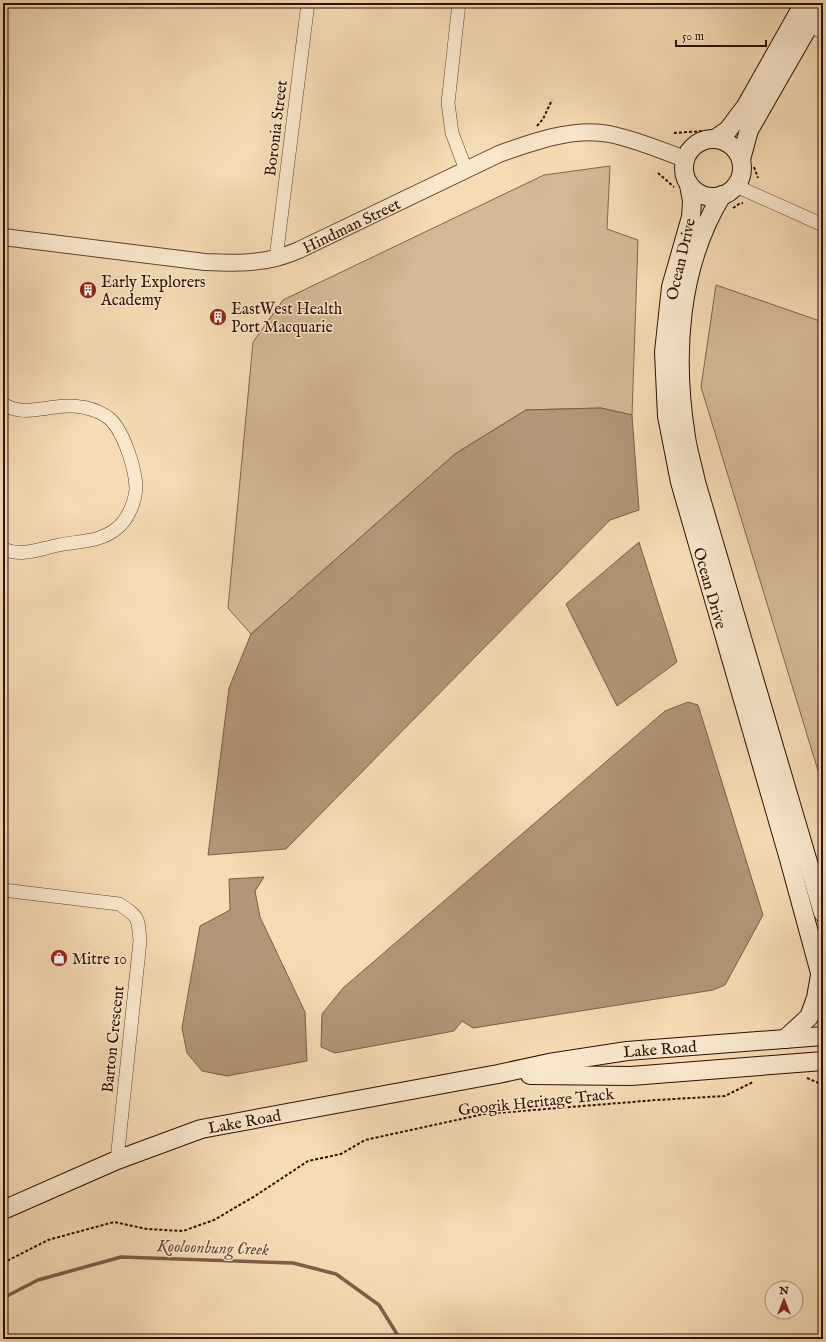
<svg xmlns="http://www.w3.org/2000/svg" width="826" height="1342" viewBox="0 0 826 1342" font-family="'IM FELL English',serif">
  <rect width="100%" height="100%" fill="#f6dcb4"/>
  <filter id="stains"><feTurbulence type="fractalNoise" baseFrequency=".005" numOctaves="4"/><feColorMatrix values="0 0 0 0 .2 0 0 0 0 .09 0 0 0 0 .02 0 0 0 .5 -.17"/></filter>
  <radialGradient id="worn" r=".72"><stop offset=".6" stop-color="#630" stop-opacity="0"/><stop offset="1" stop-color="#630" stop-opacity=".3"/></radialGradient>
  <!-- green -->
  <path fill="#d4b996" stroke="#81634c" d="M610 166 607 229 638 240 632 415 601 408 526 410 455 454 251 634 228 608 253 342 283 300 544 175Z
    M716 285 823 322V787L701 387Z"/>
  <!-- water -->
  <path fill="#b29677" stroke="#7d5f48" d="M601 408 632 415 639 510 610 520 286 849 208 855 229 688 251 634 455 454 526 410Z
    M639 542 677 662 617 706 566 604Z
    M688 702 698 705 763 915 725 985 713 990 473 1028 462 1021 454 1031 335 1053 321 1047 322 1014 343 988 665 711Z
    M264 877 255 891 260 917 305 1012 307 1061 227 1076 202 1071 187 1053 182 1028 200 926 230 910 229 879Z"/>
  <g fill="none" stroke-linecap="round" stroke-linejoin="round">
    <!-- stream -->
    <path stroke="#7d5f48" stroke-width="3.5" d="M3 1298 38 1280 121 1257 293 1263 336 1274 379 1305 400 1339"/>
    <defs>
      <path id="minor" d="M459 3 448 103 452 133 466 170
        M810 25 823 33
        M736 186 823 225
        M276 258 308 3
        M3 404C20 415 37 409 56 407 74 404 95 407 110 419 124 432 136 470 136 489 135 503 127 521 116 529 100 542 79 541 59 545 39 549 23 557 3 549
        M3 890 119 904C139 917 138 917 140 941L117 1160"/>
      <g id="tertiary">
        <path id="s1" d="M3 237 205 262C228 263 253 264 276 258 284 256 292 253 299 250L499 154C532 142 574 127 609 134 635 139 660 150 685 159"/>
      </g>
      <g id="secondary">
        <circle cx="713" cy="168" r="29"/>
        <path d="M715 139 728 130 746 106 804 3"/>
        <path d="M741 159 749 130 822 3"/>
        <path id="s2" d="M689 185 692 201 691 217 671 287 664 352 667 416 680 482 789 859 823 984"/>
        <path d="M722 195C678 267 673 356 686 437 688 452 693 467 696 482L823 913"/>
        <path d="M785 1039 809 1017 816 998 820 975"/>
        <path d="M530 1075 631 1076 823 1061"/>
        <path id="s3" d="M3 1210 117 1160 201 1129 498 1074 549 1063 627 1051 823 1036"/>
      </g>
    </defs>
    <!-- minor casing -->
    <use href="#minor" stroke="#60412e" stroke-width="14"/>
    <!-- tertiary casing -->
    <use href="#tertiary" stroke="#60412e" stroke-width="18"/>
    <!-- secondary casing -->
    <use href="#secondary" stroke="#2e0d02" stroke-width="20"/>
    <!-- path -->
    <path stroke="#2e0d02" stroke-width="2" stroke-dasharray="3 2" stroke-linecap="butt" d="M537 126 543 119 552 100
      M674 133 703 131
      M754 167 758 178
      M658 173 674 187
      M733 208 739 204 743 203
      M807 1078 823 1085
      M3 1263 48 1240 114 1222 147 1229 183 1231 214 1220 255 1196 308 1161 341 1154 365 1140 484 1114 657 1100 725 1096 753 1082"/>
    <!-- minor -->
    <use href="#minor" stroke="#f9e8ce" stroke-width="13"/>
    <!-- tertiary -->
    <use href="#tertiary" stroke="#f9e8ce" stroke-width="16"/>
    <!-- secondary -->
    <use href="#secondary" stroke="#f9e8ce" stroke-width="18"/>
  </g>
  <!-- icons -->
  <defs>
    <symbol id="building-disc" viewBox="-11 -11 22 22"><circle r="9.5" fill="#8f2418" stroke="#f9e8ce"/><path d="M-4-6H4V6H1V3H-1V6H-4ZM-2.5-4.3h1.7v1.8h-1.7ZM.8-4.3h1.7v1.8H.8ZM-2.5-1h1.7V.8h-1.7ZM.8-1h1.7V.8H.8Z" fill="#fff"/></symbol>
    <symbol id="shop-disc" viewBox="-11 -11 22 22"><circle r="9.5" fill="#8f2418" stroke="#f9e8ce"/><path d="M-5-2.5h2.3a2.7 3.5 0 0 1 5.4 0H5L5.5 6h-11ZM-1.5-2.5h3a1.5 2.3 0 0 0-3 0Z" fill="#fff"/></symbol>
  </defs>
  <g fill-rule="evenodd">
    <use href="#building-disc" x="78" y="280" width="20" height="20"/>
    <use href="#building-disc" x="208" y="307" width="20" height="20"/>
    <use href="#shop-disc" x="49" y="948" width="20" height="20"/>
  </g>
  <g text-anchor="middle" stroke-width="3" stroke-linejoin="round" paint-order="stroke">
    <!-- street labels -->
    <g font-size="16" fill="#2e0d02" stroke="#f9e8ce">
      <text transform="translate(275 128) rotate(-83)" y="6">Boronia Street</text>
      <text dy="6" stroke="none"><textPath href="#s1" startOffset="357">Hindman Street</textPath></text>
      <text transform="translate(680 259) rotate(-77)" y="6">Ocean Drive</text>
      <text dy="6" stroke="none"><textPath href="#s2" startOffset="412">Ocean Drive</textPath></text>
      <text transform="translate(112 1039) rotate(-84)" y="6">Barton Crescent</text>
      <text dy="6" stroke="none"><textPath href="#s3" startOffset="680">Lake Road</textPath></text>
      <text transform="translate(536 1101) rotate(-6)" y="6">Googik Heritage Track</text>
      <text dy="6" stroke="none"><textPath href="#s3" startOffset="258">Lake Road</textPath></text>
    </g>
    <!-- poi labels -->
    <g font-size="16" fill="#2e0d02" stroke="#f9e8ce" text-anchor="start">
      <text x="101" y="287">Early Explorers<tspan x="101" dy="18">Academy</tspan></text>
      <text x="231" y="314">EastWest Health<tspan x="231" dy="18">Port Macquarie</tspan></text>
      <text x="72" y="964">Mitre 10</text>
    </g>
    <!-- water labels -->
    <g font-size="17" font-style="italic" fill="#694b37" stroke="#f9e8ce">
      <text transform="translate(213 1247) rotate(2)" y="6">Kooloonbung Creek</text>
    </g>
  </g>
  <!-- margin -->
  <rect width="826" height="1342" fill="none" stroke="#f6dcb4" stroke-width="16"/>
  <rect x="4" y="4" width="818" height="1334" fill="none" stroke="#2e0d02" stroke-width="2"/>
  <rect x="8" y="8" width="810" height="1326" fill="none" stroke="#2e0d02"/>
  <!-- north arrow -->
  <g transform="translate(784 1300)"><circle r="19" fill="#f9e8ce" stroke="#a8907c"/>
  <path d="M0-3L7 15L0 10L-7 15Z" fill="#8f2418"/>
  <text y="-6" font-size="11" font-weight="bold" text-anchor="middle" fill="#2e0d02">N</text>
  </g>
  <!-- scale -->
  <path d="M676 40v6h90v-6" fill="none" stroke="#2e0d02" stroke-width="2"/>
  <text x="682" y="40" font-size="12" fill="#2e0d02" stroke="#f9e8ce" stroke-width="3" paint-order="stroke">50 m</text>
  <rect width="100%" height="100%" filter="url(#stains)"/>
  <rect width="100%" height="100%" fill="url(#worn)"/>
</svg>
